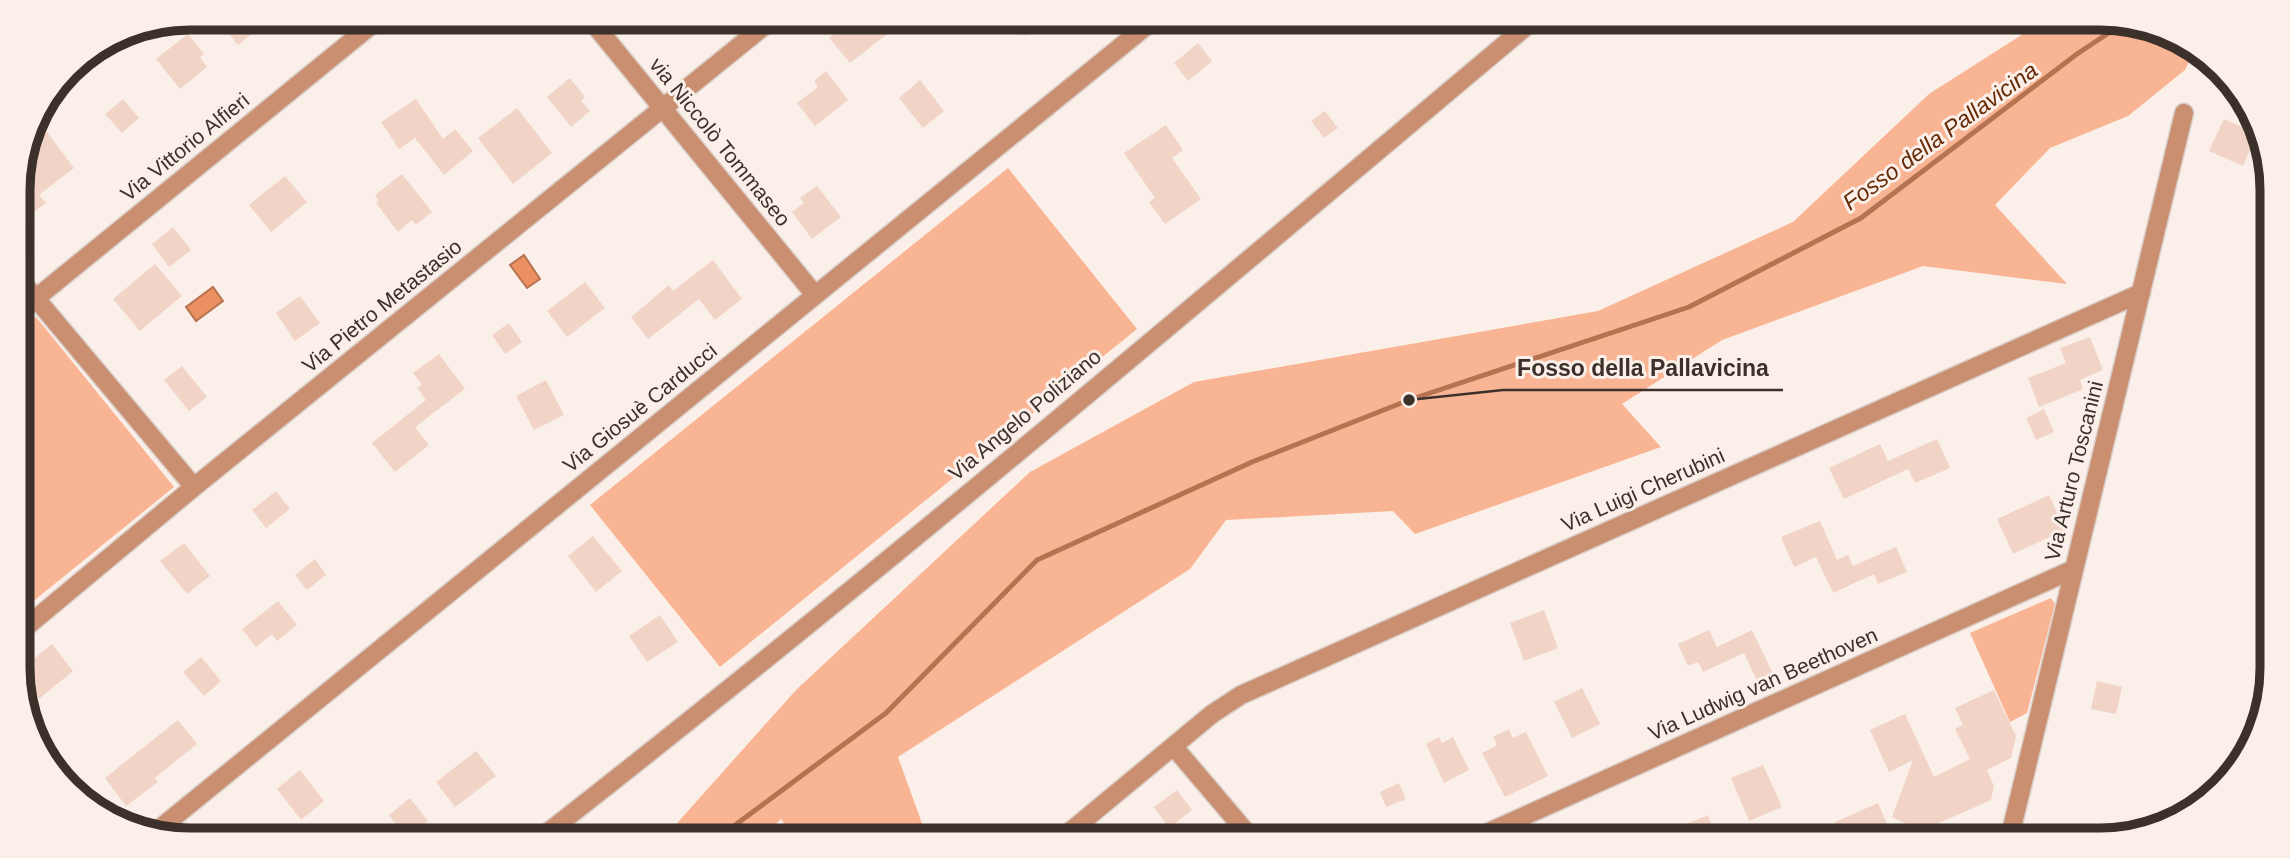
<svg xmlns="http://www.w3.org/2000/svg" width="2290" height="858" viewBox="0 0 2290 858" font-family="Helvetica,sans-serif">
  <rect width="100%" height="100%" fill="#fbefe9"/>
  <!-- green -->
  <path fill="#f9b593" d="M2048 18H2101L2156 27 2193 53 2185 70 2128 116 2050 148 1995 205 2067 284 1923 266 1722 340 1622 404 1661 447 1415 534 1393 511 1226 520 1190 569 898 757 928 840H795L781 819 760 840H662L796 690 1030 472 1194 382 1598 311 1793 222 1929 94Z
    M1008 168 1137 329 720 667 590 505Z
    M36 317 174 487 20 612 19 331Z
    M2051 598 2055 604 2027 713 2010 722 1970 633Z"/>
  <!-- water -->
  <path fill="#ea9061" stroke="#b67351" stroke-width="2" d="M524 255 540 279 527 288 510 265Z
    M213 287 223 301 196 321 186 307Z"/>
  <g fill="none" stroke-linecap="round" stroke-linejoin="round">
    <!-- stream -->
    <path stroke="#b67351" stroke-width="5" d="M715 840 886 713 1037 560 1252 462 1409 400 1689 307 1861 218 2077 54 2125 22"/>
  </g>
  <!-- building -->
  <path fill="#f1d4c6" d="M216 18H272L238 45Z
    M855 18H908L850 63 829 38Z
    M1010 18H1047L1024 36Z
    M188 34 204 54 200 57 207 67 180 89 156 59Z
    M1198 43 1212 61 1188 81 1174 63Z
    M826 71 848 100 815 126 797 103 818 87 814 81Z
    M570 78 585 97 581 101 590 111 571 127 547 97Z
    M920 80 944 111 923 128 899 98Z
    M123 99 139 118 122 133 105 114Z
    M416 99 443 139 455 129 473 151 444 175 415 138 399 149 381 122Z
    M517 108 552 153 513 184 478 138Z
    M1325 111 1338 128 1324 138 1311 121Z
    M35 116 74 168 39 195 46 203 18 224V176L35 163 25 150Z
    M2224 119 2257 134 2243 166 2209 151Z
    M1166 125 1183 150 1172 158 1201 199 1165 224 1149 202 1155 198 1124 153Z
    M402 174 432 212 416 225 412 220 398 232 376 203 379 201 375 195Z
    M285 176 307 202 271 232 249 205Z
    M817 186 841 217 812 239 792 212 804 203 800 198Z
    M173 227 191 250 169 267 152 244Z
    M713 260 742 299 715 320 699 299 648 339 631 317 669 285 673 291Z
    M155 264 182 296 140 331 113 299Z
    M585 282 605 308 567 337 547 311Z
    M300 296 320 323 295 341 276 313Z
    M509 323 522 342 505 354 492 335Z
    M2090 337 2103 370 2080 380 2083 389 2039 407 2028 378 2066 363 2060 348Z
    M439 354 465 389 415 427 429 445 395 472 372 443 426 400 417 388 422 385 413 373Z
    M182 366 207 397 189 411 164 380Z
    M546 380 564 415 534 430 516 396Z
    M2044 409 2054 432 2036 440 2026 418Z
    M1937 439 1950 468 1915 483 1908 469 1844 499 1829 468 1880 444 1888 461Z
    M276 491 290 509 266 528 252 510Z
    M2049 495 2065 530 2013 554 1997 519Z
    M1820 521 1837 560 1848 555 1853 566 1896 547 1907 572 1878 584 1874 574 1833 593 1816 557 1794 567 1781 537Z
    M593 536 622 571 596 592 568 556Z
    M184 543 210 576 187 594 160 561Z
    M315 559 326 575 307 590 295 575Z
    M278 601 297 625 277 641 272 634 256 647 242 629Z
    M1544 610 1558 648 1524 661 1510 623Z
    M660 615 678 642 647 662 629 636Z
    M1709 630 1717 647 1752 630 1778 684 1762 691 1744 653 1703 672 1698 662 1688 666 1678 644Z
    M52 644 73 671 39 699 21 676V669Z
    M201 657 221 681 204 696 183 672Z
    M2097 681 2122 687 2116 714 2091 709Z
    M1582 688 1600 724 1572 738 1554 702Z
    M1994 690 2016 736 2011 758 1987 770 1994 786 1991 800 1921 831 1892 817 1913 760 1889 772 1870 730 1905 714 1934 777 1970 759 1955 729 1963 725 1955 708Z
    M178 720 197 744 155 778 158 782 126 806 105 778Z
    M1509 729 1513 738 1526 732 1548 776 1505 797 1482 753 1497 745 1493 737Z
    M1439 737 1442 743 1453 737 1469 770 1444 783 1426 744Z
    M476 751 496 776 455 807 436 782Z
    M1763 765 1782 807 1749 821 1731 778Z
    M300 770 324 801 301 820 277 789Z
    M1399 783 1406 799 1386 807 1380 792Z
    M1177 790 1192 810 1169 828 1154 807Z
    M410 798 428 821 406 838 389 815Z
    M1878 803 1894 840H1843L1835 822Z
    M1708 815 1718 840H1690L1684 825Z"/>
  <g fill="none" stroke-linecap="round" stroke-linejoin="round">
    <defs>
      <path id="minor" d="M589 18 815 295
        M18 277 194 487
        M19 312 380 18
        M20 632 194 487 774 18
        M1174 747 1253 840
        M153 834 1156 18
        M538 840C878 575 1206 295 1536 18
        M1060 840 1212 714 1241 695 2141 293
        M1471 840 2074 569
        M2009 840 2184 113"/>
    </defs>
    <!-- minor casing -->
    <use href="#minor" stroke="#d9cdc7" stroke-width="21"/>
    <!-- minor -->
    <use href="#minor" stroke="#ca8f71" stroke-width="18"/>
  </g>
  <g text-anchor="middle" stroke-width="6" stroke-linejoin="round" paint-order="stroke">
    <!-- street labels -->
    <g font-size="21" fill="#3c302b" stroke="#fbefe9">
      <text transform="translate(720 142) rotate(51)" y="7">via Niccolò Tommaseo</text>
      <text transform="translate(185 147) rotate(-39)" y="7">Via Vittorio Alfieri</text>
      <text transform="translate(382 306) rotate(-39)" y="7">Via Pietro Metastasio</text>
      <text transform="translate(640 408) rotate(-39)" y="7">Via Giosuè Carducci</text>
      <text transform="translate(1025 415) rotate(-40)" y="7">Via Angelo Poliziano</text>
      <text transform="translate(2074 471) rotate(-76)" y="7">Via Arturo Toscanini</text>
      <text transform="translate(1643 490) rotate(-24)" y="7">Via Luigi Cherubini</text>
      <text transform="translate(1763 684) rotate(-24)" y="7">Via Ludwig van Beethoven</text>
    </g>
    <!-- water labels -->
    <g font-size="23" font-style="italic" fill="#642b06" stroke="#fbefe9">
      <text transform="translate(1940 136) rotate(-36)" y="8">Fosso della Pallavicina</text>
    </g>
  </g>
  <!-- crop -->
  <path d="M0 0H2290V858H0ZM190 30H2100A160 160 0 0 1 2260 190V668A160 160 0 0 1 2100 828H190A160 160 0 0 1 30 668V190A160 160 0 0 1 190 30Z" fill="#fbefe9" fill-rule="evenodd"/>
  <path fill="none" stroke="#3c302b" stroke-width="9" d="M190 30H2100A160 160 0 0 1 2260 190V668A160 160 0 0 1 2100 828H190A160 160 0 0 1 30 668V190A160 160 0 0 1 190 30Z"/>
  <!-- callouts -->
  <path fill="none" stroke="#3c302b" stroke-width="2.5" d="M1409 400L1503 390H1783"/>
  <circle fill="#3c302b" stroke="#fbefe9" stroke-width="2.5" cx="1409" cy="400" r="7"/>
  <g font-size="23" text-anchor="middle" font-weight="bold" fill="#3c302b" stroke="#fbefe9" stroke-width="6" stroke-linejoin="round" paint-order="stroke">
    <text x="1643" y="376">Fosso della Pallavicina</text>
  </g>
</svg>
